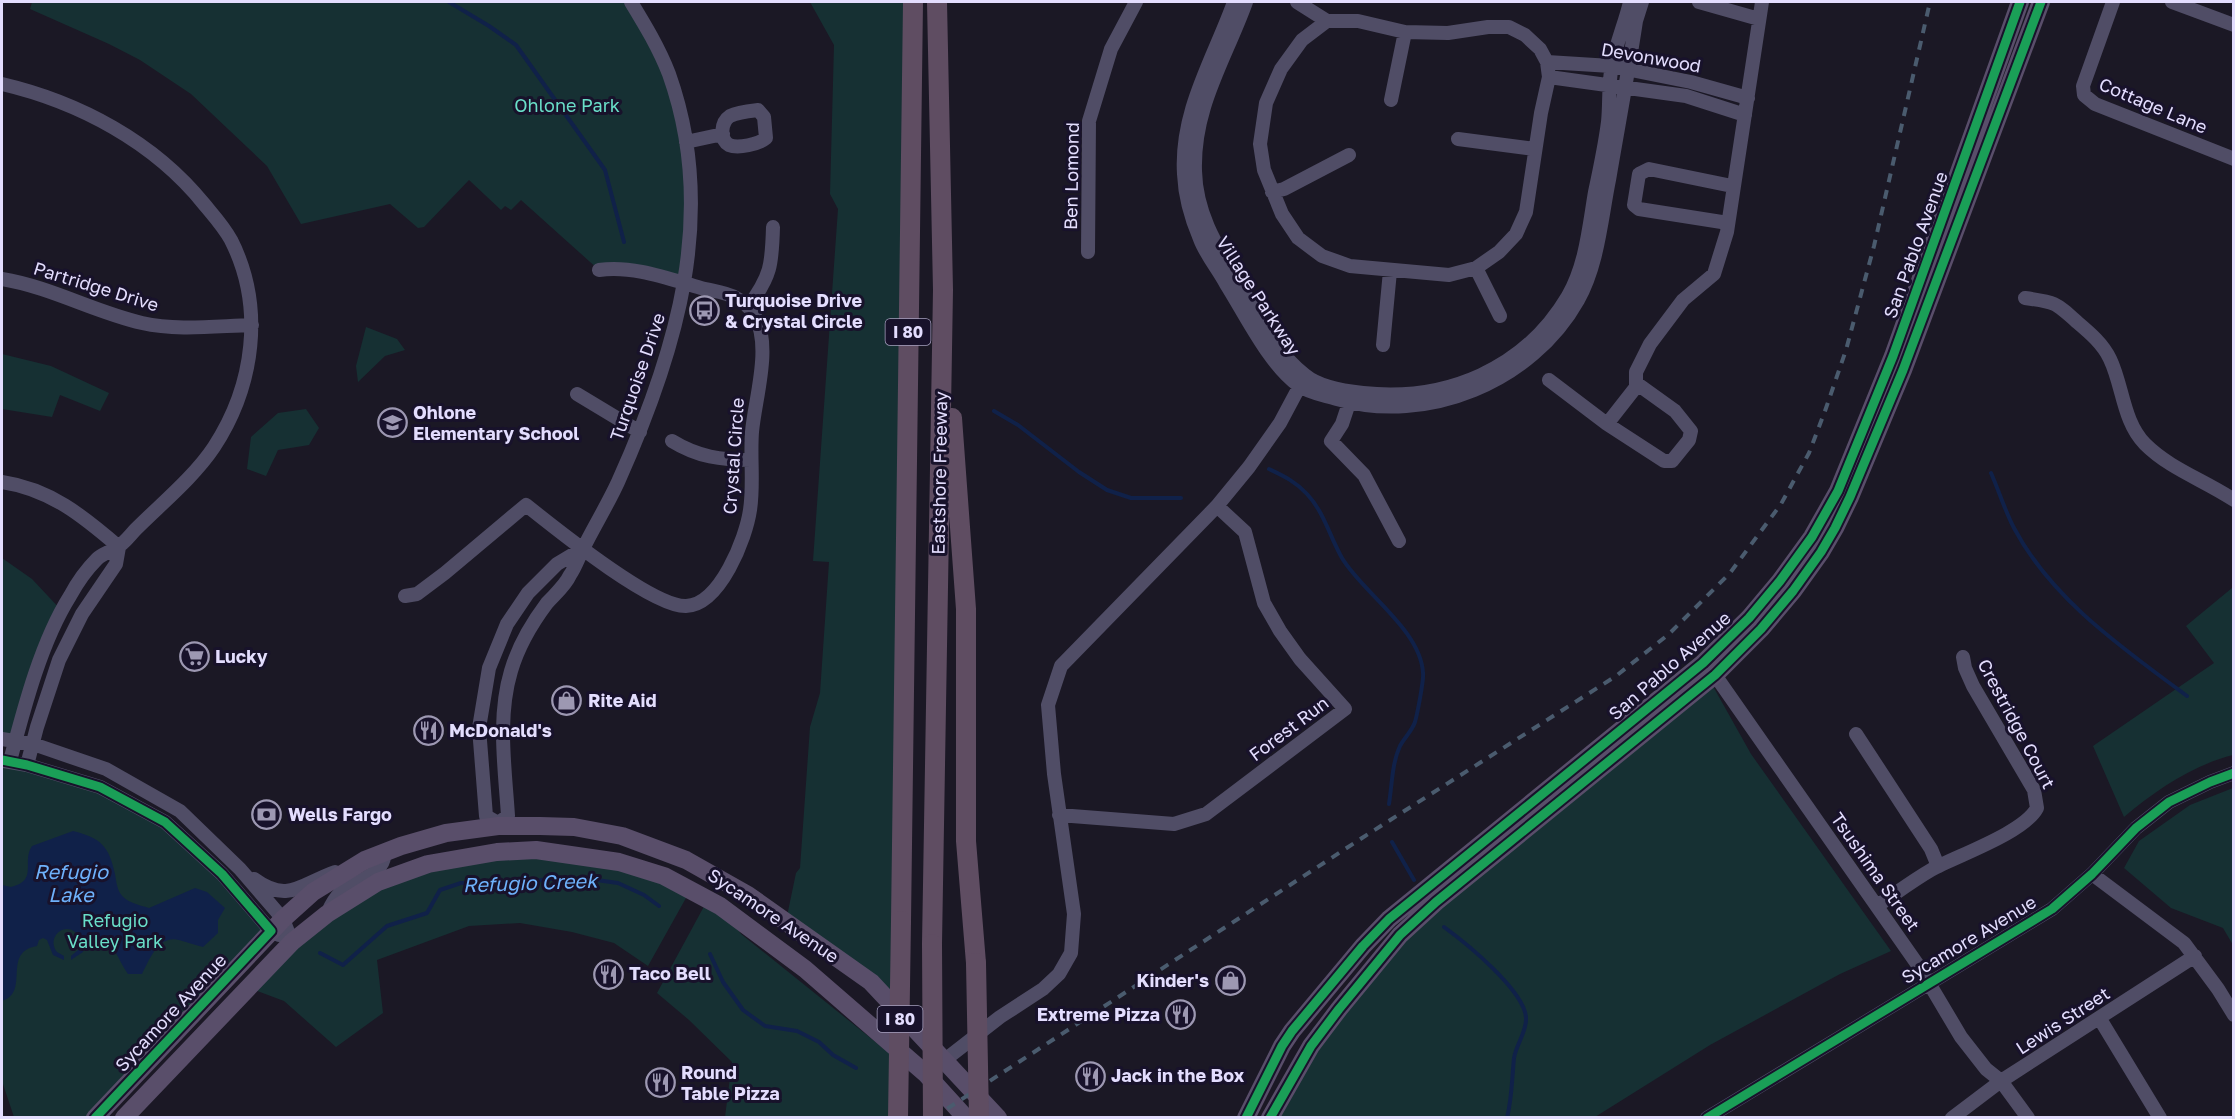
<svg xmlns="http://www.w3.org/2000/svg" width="2235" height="1119" viewBox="0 0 2235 1119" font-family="'Golos Text',sans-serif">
  <rect width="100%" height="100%" fill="#1b1825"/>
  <!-- green -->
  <path fill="#163033" d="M32 2H631L652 36 686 142 685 284 599 270 521 200 511 210 505 206 501 210 469 180 424 227 418 228 390 204 301 224 267 166 191 94 140 60 109 44 30 9Z
    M810 2H913L900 1009 786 921 796 873 800 868 810 727 820 693 829 562 813 561 838 209 830 194 834 45Z
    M366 327 397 339 405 350 385 356 358 382 356 366Z
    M2 354 51 366 109 393 100 411 60 395 52 417 2 409Z
    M306 409 319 428 309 445 278 450 266 476 247 469 251 437 278 413Z
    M2 558 32 579 62 611 15 740 2 739Z
    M2232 588 2233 755C2193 765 2156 790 2124 817L2093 746 2214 663 2186 626Z
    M1710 681 1751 754 1891 951 1840 974 1710 1045 1595 1117 1266 1118 1313 1028 1411 913 1588 760Z
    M2 760 100 787 165 822 271 931 95 1117H14L2 1081Z
    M2233 788V945L2223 928 2171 908 2124 868 2139 841 2190 805Z
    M536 850 691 889 648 966 614 943 572 932 520 923 469 926 377 960 383 1013 336 1047 284 1001 247 987 378 882Z
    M708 899 720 906 741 934 893 1056 892 1117H725L732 1062 689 1020 657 993Z"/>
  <!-- water -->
  <path fill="#102149" d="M73 831C101 838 109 846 115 874 116 880 117 888 120 893 125 902 139 905 149 908L195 888 207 892 225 908 218 920V933L203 947C194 945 187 942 179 940 158 935 150 959 142 974H128C122 966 118 955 112 947 107 941 100 942 95 936L90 935 86 937 83 952 71 960V956L78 950 80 940C72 917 44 934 57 952L64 956V960L53 955 47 940 43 938 39 940 37 946C1 952 31 992 2 1001V885L11 887C39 880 21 862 32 846Z"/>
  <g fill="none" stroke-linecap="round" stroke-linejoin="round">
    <!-- stream -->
    <path stroke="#102149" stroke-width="4" d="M449 2 489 26 516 45 605 170 624 242
      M994 411 1018 425 1079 472 1107 490 1131 498H1181
      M1269 469C1284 476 1296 482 1307 494 1324 512 1330 537 1342 558 1362 592 1421 630 1423 673 1424 680 1417 715 1415 722 1412 731 1404 738 1400 746 1392 763 1392 785 1389 804
      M1991 473C1999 491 2005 511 2014 528 2052 600 2124 649 2187 696
      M1392 842 1414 880
      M1444 927C1466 943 1525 991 1526 1018 1527 1031 1516 1045 1514 1058 1512 1078 1512 1098 1507 1118
      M320 953 343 965 387 926 427 913 440 890 461 883H518L550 879H589L618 883 644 895 659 906
      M710 954 723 982 743 1010 765 1026 797 1031 819 1042 833 1055 856 1068"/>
    <!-- minor -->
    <path stroke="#504d66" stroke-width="14" d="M1234 2C1214 58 1180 111 1184 174 1185 197 1191 218 1200 239 1206 255 1218 269 1226 284 1245 314 1269 364 1298 385 1309 393 1324 395 1337 399 1427 425 1532 382 1578 300 1598 264 1601 220 1609 180 1618 127 1628 74 1636 21L1642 2
      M1246 2C1225 60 1193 107 1195 171 1196 213 1216 245 1237 280 1256 312 1274 352 1305 375 1319 387 1345 391 1363 393 1446 402 1525 369 1568 296 1586 265 1589 227 1595 192 1600 169 1605 145 1608 122 1610 103 1608 84 1612 65 1616 44 1625 23 1630 2
      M1297 2 1327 21H1358L1405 32 1448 33 1488 27H1509L1525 35 1540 49 1547 62 1549 77 1541 113 1526 212 1516 234 1499 252 1476 268 1500 316
      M1699 2 1759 19
      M2113 2 2083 86 2084 95 2095 104 2234 159
      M2172 2 2234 25
      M1327 21 1302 40 1281 69 1266 103 1260 144 1264 170 1282 214 1298 238 1322 256 1350 266 1449 275 1476 268
      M1547 62 1611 66 1691 82 1748 98
      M1549 77 1686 96 1745 115
      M2 84C79 102 154 142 204 204 214 216 224 227 231 240 265 307 254 386 214 447 194 477 161 504 136 529 130 535 124 544 116 548 110 552 102 554 97 559 87 569 77 583 70 596 41 642 24 708 10 761
      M1391 100 1405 32
      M758 110 764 117 766 138C759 144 738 149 729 145 719 139 721 122 730 116 738 112 749 111 758 110Z
      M1458 139 1535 149
      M686 142 723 134
      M1272 192 1284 189 1349 155
      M1728 223 1639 209 1634 205 1639 174 1649 169 1732 186
      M1088 252 1089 121 1111 49 1136 2
      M2 279C51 287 94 312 142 323 177 331 216 326 252 325
      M2025 298C2055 302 2055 302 2077 322 2090 333 2103 344 2110 359 2123 386 2123 422 2145 444 2170 469 2204 480 2234 500
      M748 307C771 276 772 265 773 227
      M1383 345 1390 271
      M1549 380 1607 424 1664 461H1672L1689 440 1691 431 1675 411 1636 383
      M577 394 640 432
      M1349 403 1342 424 1331 441 1364 475 1399 541
      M1607 424 1636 387V372L1650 344 1683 300 1714 274 1727 232 1762 2
      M672 441C698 457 721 460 751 460
      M2 482C50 489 83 516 119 547
      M405 596 417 594 445 573 526 505C555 528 652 607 686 606 720 605 746 538 750 510 754 484 750 458 752 432 755 398 772 347 755 316 751 309 744 302 736 298 726 292 712 291 701 288 669 279 633 265 599 270
      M1715 675 1920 968 1961 1037 1986 1069 2001 1081 2028 1118
      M1856 734 1931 849 1938 866
      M2 739 33 744 106 769 180 811 240 869 283 919 292 942
      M4 761 27 765 100 787 165 822 222 874 271 931 279 935
      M27 765 37 727 59 660 82 614 116 564 119 547
      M1059 815 1174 824 1206 814 1345 709 1300 659 1280 631 1264 603 1245 532 1217 506 1249 467 1280 423 1304 378
      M498 823 508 816C505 768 497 718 511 671 518 647 532 623 547 603 555 594 565 586 570 575 575 568 578 559 582 551 593 528 607 506 618 482 676 353 719 214 669 74 659 48 645 25 631 2
      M498 823 486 816 479 728 489 668 507 624 528 593 557 564 582 549
      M2092 874 2184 943 2218 989 2234 1015
      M254 879C288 904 301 884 335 872
      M1877 906C1895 894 1912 881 1931 870 1956 856 2024 833 2037 808L2034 790 1973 686 1965 668 1963 657
      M328 912C331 905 335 898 341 892 356 881 386 874 384 853
      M2100 1019 2160 1118
      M937 1066 1000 1017 1043 989 1059 974 1071 953 1074 914 1054 774 1048 705 1061 666 1217 506
      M1707 1118 2052 909 2092 874 2136 828 2169 802 2210 782 2234 773
      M1952 1118 2001 1081 2195 956"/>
    <!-- major -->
    <path stroke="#594e6a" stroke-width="18" d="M95 1118 283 919 313 892 365 860 401 846 446 833 498 826H540L574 827 622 836 686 860 748 895 871 982 998 1118
      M124 1118 292 942 327 914 378 882 428 864 497 852 536 850 619 862 664 876 720 906 805 969 926 1074 966 1118
      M1246 1118 1282 1046 1292 1031 1363 946 1389 919 1703 663 1749 618 1780 581 1812 537 1838 491 1893 356 2020 2
      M1270 1118 1311 1046 1339 1009 1400 935 1436 902 1715 675 1761 629 1793 591 1821 552 1835 528 1850 497 1903 370 2041 2"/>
    <!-- highway -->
    <path stroke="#5f4d62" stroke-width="20" d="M952 418 966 609V841L976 963
      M901 921 913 2
      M932 944 943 290 937 2"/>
    <!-- rail -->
    <path stroke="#4a5b6e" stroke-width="4" stroke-dasharray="9 8" stroke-linecap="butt" d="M933 1118 1362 838 1616 676 1669 634 1730 573 1781 504 1809 453 1825 411 1846 350 1874 246 1930 2"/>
    <!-- highway-bridge -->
    <path stroke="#5f4d62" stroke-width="20" d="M932 944 933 1118
      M976 963 979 1118
      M898 1118 901 921"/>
    <defs>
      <path id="cycleway" d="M2 760 27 765 100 787 165 822 222 874 271 931 95 1118
        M1246 1118 1282 1046 1292 1031 1363 946 1389 919 1703 663 1749 618 1780 581 1812 537 1838 491 1893 356 2020 2
        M1270 1118 1311 1046 1339 1009 1400 935 1436 902 1715 675 1761 629 1793 591 1821 552 1835 528 1850 497 1903 370 2041 2
        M1707 1118 2052 909 2092 874 2136 828 2169 802 2210 782 2234 773"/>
    </defs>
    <!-- cycleway casing -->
    <use href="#cycleway" stroke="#18122b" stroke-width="13"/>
    <!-- cycleway -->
    <use href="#cycleway" stroke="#1a9f57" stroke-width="9"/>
  </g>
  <!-- icons -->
  <defs>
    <symbol id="bus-ring" viewBox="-11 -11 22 22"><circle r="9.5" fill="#18122b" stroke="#9d98b2" stroke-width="1.5"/><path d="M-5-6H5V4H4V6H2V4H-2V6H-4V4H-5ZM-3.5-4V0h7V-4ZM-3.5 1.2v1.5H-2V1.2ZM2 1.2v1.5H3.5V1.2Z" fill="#9d98b2"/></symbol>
    <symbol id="school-ring" viewBox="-11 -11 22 22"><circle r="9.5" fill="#18122b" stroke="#9d98b2" stroke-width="1.5"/><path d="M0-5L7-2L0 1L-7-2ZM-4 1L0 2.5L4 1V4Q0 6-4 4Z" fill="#9d98b2"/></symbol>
    <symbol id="supermarket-ring" viewBox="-11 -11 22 22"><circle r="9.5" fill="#18122b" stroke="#9d98b2" stroke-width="1.5"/><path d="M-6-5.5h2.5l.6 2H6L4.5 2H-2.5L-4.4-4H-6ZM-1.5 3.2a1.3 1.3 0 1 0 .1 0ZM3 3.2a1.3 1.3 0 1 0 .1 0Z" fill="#9d98b2"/></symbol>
    <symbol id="shop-ring" viewBox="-11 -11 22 22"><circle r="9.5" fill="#18122b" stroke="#9d98b2" stroke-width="1.5"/><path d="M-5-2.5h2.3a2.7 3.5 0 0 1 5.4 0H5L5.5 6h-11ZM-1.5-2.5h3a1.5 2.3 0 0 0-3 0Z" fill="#9d98b2"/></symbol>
    <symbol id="restaurant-ring" viewBox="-11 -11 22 22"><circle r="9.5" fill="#18122b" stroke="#9d98b2" stroke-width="1.5"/><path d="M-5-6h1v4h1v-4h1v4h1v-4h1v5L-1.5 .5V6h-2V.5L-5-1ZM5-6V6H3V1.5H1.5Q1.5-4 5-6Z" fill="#9d98b2"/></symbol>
    <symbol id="bank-ring" viewBox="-11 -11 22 22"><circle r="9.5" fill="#18122b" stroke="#9d98b2" stroke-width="1.5"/><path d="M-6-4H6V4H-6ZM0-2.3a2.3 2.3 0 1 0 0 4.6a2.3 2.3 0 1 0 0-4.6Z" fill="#9d98b2"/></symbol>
  </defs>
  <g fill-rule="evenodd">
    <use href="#bus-ring" x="688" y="294" width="33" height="33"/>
    <use href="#school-ring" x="376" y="406" width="33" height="33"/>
    <use href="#supermarket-ring" x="178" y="640" width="33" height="33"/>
    <use href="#shop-ring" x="550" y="684" width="33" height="33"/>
    <use href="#restaurant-ring" x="412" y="714" width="33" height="33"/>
    <use href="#bank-ring" x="250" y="798" width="33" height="33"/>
    <use href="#restaurant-ring" x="592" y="958" width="33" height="33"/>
    <use href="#shop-ring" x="1214" y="964" width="33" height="33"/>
    <use href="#restaurant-ring" x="1164" y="998" width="33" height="33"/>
    <use href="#restaurant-ring" x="1074" y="1060" width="33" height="33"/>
    <use href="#restaurant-ring" x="644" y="1066" width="33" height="33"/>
  </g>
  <g text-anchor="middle" stroke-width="6" stroke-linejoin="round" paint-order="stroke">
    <!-- shield labels -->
    <g fill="#18122b" stroke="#a6a0bf" stroke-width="1.5">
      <rect x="885.5" y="319" width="45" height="26" rx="4.5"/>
      <rect x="877.5" y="1006" width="45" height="26" rx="4.5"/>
    </g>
    <g font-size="16" font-weight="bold" fill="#e3ddfe">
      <text x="908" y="338">I 80</text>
      <text x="900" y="1025">I 80</text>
    </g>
    <!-- street labels -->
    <g font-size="18" fill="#e3ddfe" stroke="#18122b">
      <text transform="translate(1651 58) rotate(10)" y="6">Devonwood</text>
      <text transform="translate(2153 106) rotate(23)" y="6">Cottage Lane</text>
      <text transform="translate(1072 176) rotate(-89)" y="6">Ben Lomond</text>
      <text transform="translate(1916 245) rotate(-70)" y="6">San Pablo Avenue</text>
      <text transform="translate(96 287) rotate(17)" y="6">Partridge Drive</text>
      <text transform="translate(1258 296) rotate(57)" y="6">Village Parkway</text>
      <text transform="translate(638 377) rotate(-71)" y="6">Turquoise Drive</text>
      <text transform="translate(734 456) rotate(-86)" y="6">Crystal Circle</text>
      <text transform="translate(940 473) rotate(-89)" y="6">Eastshore Freeway</text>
      <text transform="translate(1670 666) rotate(-41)" y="6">San Pablo Avenue</text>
      <text transform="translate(2016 724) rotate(62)" y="6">Crestridge Court</text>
      <text transform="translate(1289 729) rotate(-37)" y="6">Forest Run</text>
      <text transform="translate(1875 872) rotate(55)" y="6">Tsushima Street</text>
      <text transform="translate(773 916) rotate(34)" y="6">Sycamore Avenue</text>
      <text transform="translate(1969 940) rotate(-31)" y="6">Sycamore Avenue</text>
      <text transform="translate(171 1013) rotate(-47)" y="6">Sycamore Avenue</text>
      <text transform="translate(2063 1021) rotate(-33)" y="6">Lewis Street</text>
    </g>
    <!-- park labels -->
    <g font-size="18" fill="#69dec8" stroke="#18122b">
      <text x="567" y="112">Ohlone Park</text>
      <text x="115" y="927">Refugio<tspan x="115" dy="21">Valley Park</tspan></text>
    </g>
    <!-- poi labels -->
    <g font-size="18" font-weight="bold" fill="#e3ddfe" stroke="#18122b" text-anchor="start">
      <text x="725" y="307">Turquoise Drive<tspan x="725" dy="21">&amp; Crystal Circle</tspan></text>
      <text x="413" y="419">Ohlone<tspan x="413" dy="21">Elementary School</tspan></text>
      <text x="215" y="663">Lucky</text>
      <text x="588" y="707">Rite Aid</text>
      <text x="449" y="737">McDonald's</text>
      <text x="288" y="821">Wells Fargo</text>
      <text x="629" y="980">Taco Bell</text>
      <text x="1209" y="987" text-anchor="end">Kinder's</text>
      <text x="1160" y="1021" text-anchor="end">Extreme Pizza</text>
      <text x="681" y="1079">Round<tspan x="681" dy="21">Table Pizza</tspan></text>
      <text x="1111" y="1082">Jack in the Box</text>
    </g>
    <!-- water labels -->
    <g font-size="20" font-style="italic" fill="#6eb1fb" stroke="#18122b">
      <text x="71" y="879">Refugio<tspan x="71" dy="23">Lake</tspan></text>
      <text transform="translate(530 883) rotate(-2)" y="7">Refugio Creek</text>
    </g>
  </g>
  <!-- border -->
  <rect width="2235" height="1119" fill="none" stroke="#e3ddfe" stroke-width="6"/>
</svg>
